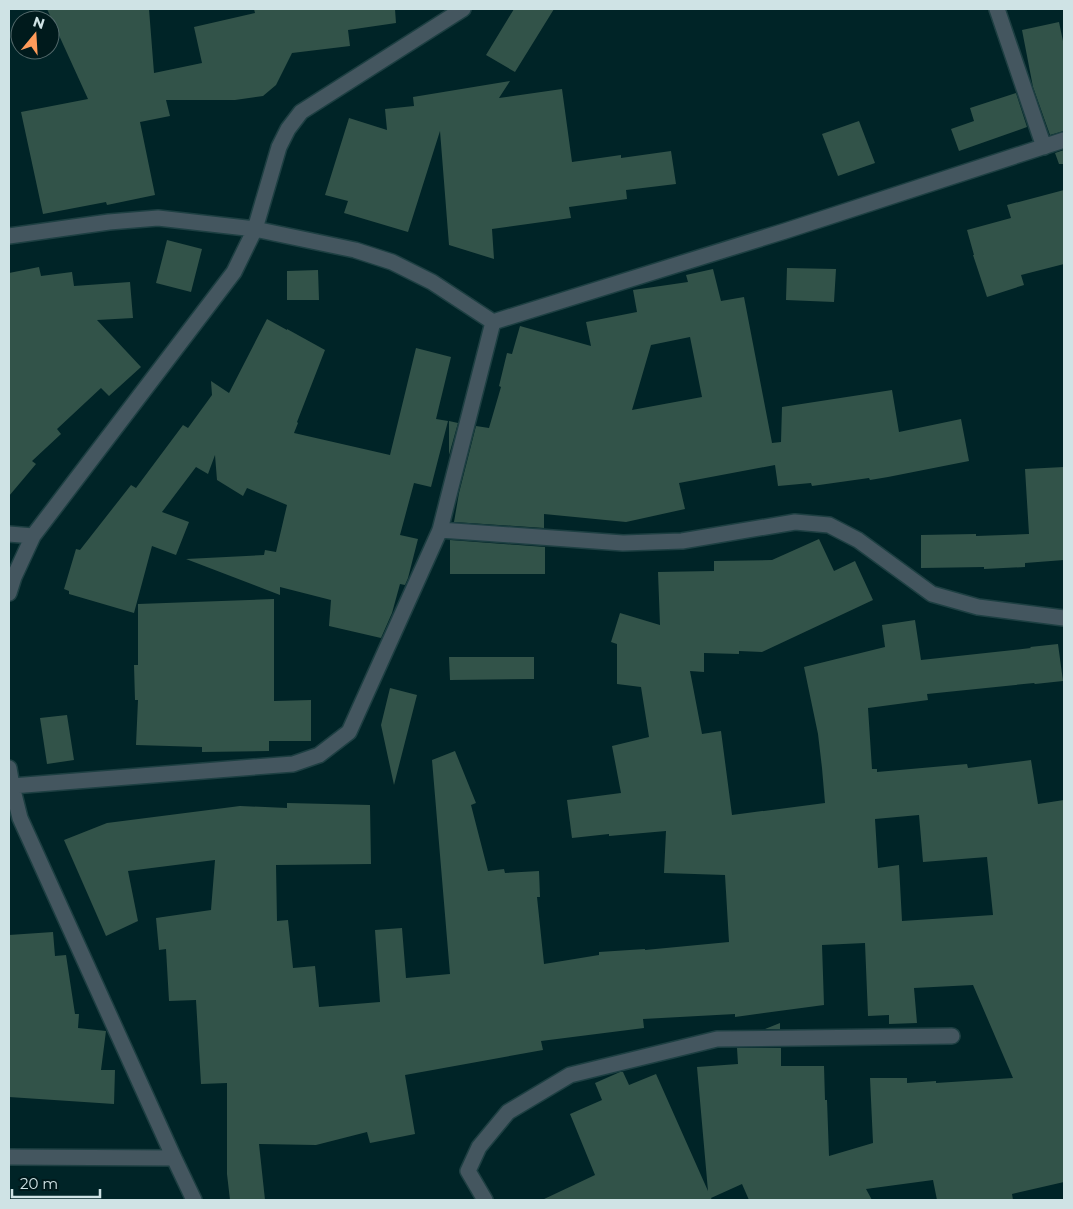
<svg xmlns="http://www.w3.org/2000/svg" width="1073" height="1209" viewBox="0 0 1073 1209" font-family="Montserrat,sans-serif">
  <rect width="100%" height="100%" fill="#002427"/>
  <!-- building -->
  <path fill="#325349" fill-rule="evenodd" d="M47 9H149L154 73 202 63 194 27 255 13 254 9H395L396 23 348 30 350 46 292 53 276 85 263 96 235 100H166L170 116 140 122 155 195 107 205 106 202 43 214 21 112 88 99Z
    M514 9H554L515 72 486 55Z
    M1059 22 1064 46V131L1050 135 1033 87 1022 30Z
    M510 81 499 98 562 89 572 162 621 155V158L671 151 676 184 626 190 627 199 569 207 571 218 492 229 494 259 449 245 440 131 408 232 344 213 348 201 325 195 349 118 387 130 385 109 414 106 413 97Z
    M1016 93 1027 127 959 151 951 129 974 121 970 108Z
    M859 121 875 163 838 176 822 134Z
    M1064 150V164H1059L1055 153Z
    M1064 190V264L1021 275 1024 285 987 297 973 255H974L967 230 1011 218 1007 205Z
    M167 240 202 249 191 292 156 283Z
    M39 267 41 276 72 272 74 286 130 282 133 318 97 320 141 367 109 396 101 388 57 429 61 434 32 461 36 464 9 496V273Z
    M787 268 836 269 834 302 786 300Z
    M713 269 721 301 744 297 772 443 781 442 782 407 892 390 899 432 961 419 969 461 888 477 870 480 869 478 812 486 811 483 778 486 775 465 679 483 685 509 626 522 544 514V528L454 522 459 493 476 426 489 428 501 387 499 386 507 353 512 354 520 326 591 346 586 322 637 312 633 290 688 282 686 275ZM690 337 702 397 632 410 651 345Z
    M318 270 319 300H287V271Z
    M267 319 287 330V329L325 350 297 422 298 423 294 433 390 455 416 348 451 357 436 419 448 421 431 487 414 483 400 535 418 539 408 578 405 585 400 584 392 613 381 638 329 626 331 600 280 587V595L186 559 264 555 265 550 276 552 287 505 247 488 243 496 217 480 215 455 208 474 196 467 162 512 189 522 176 555 152 546 134 613 69 594V591L64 589 76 549 80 550 131 485 136 488 183 425 188 428 212 395 211 381 229 393Z
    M449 421 458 423 449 455Z
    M1064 467V560L1025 563V567L984 569V567L921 568V535L976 534V536L1029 534 1025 469Z
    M819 539 834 571 855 561 873 600 762 652 739 651V654L704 653V672L690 671 702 734 721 731 732 815 825 803 822 768 818 734 804 667 885 647 882 625 915 620 921 660 1031 648 1030 647 1058 644 1063 681 1035 684 1034 683 927 694 928 700 868 708 872 769H877V772L967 764 968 768 1031 760 1038 804 1064 800V1182L1012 1194 1013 1200H937L933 1180 866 1189 872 1200H749L742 1184 711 1198 712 1200H542L595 1175 570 1114 602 1100 595 1083 620 1072H623L629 1085 656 1074 708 1191 697 1067 738 1064 737 1048H781V1066H824L825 1100H827L829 1156 873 1143 870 1078H907V1083L936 1081V1083L1013 1078 973 985 914 988 917 1023 889 1024V1015L868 1016 865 943 822 945 824 1005 735 1017V1014L643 1019 644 1028 541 1041 543 1050 405 1075 415 1134 370 1143 367 1132 316 1145 259 1144 265 1200H230L227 1174V1083L201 1084 196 1000 169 1001 166 949 159 950 156 918 211 910 215 860 128 871 138 921 106 936 64 840 107 823 240 806 287 808V803L370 805 371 864 276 865 277 921 288 920 293 968 315 966 319 1007 380 1002 375 930 402 928 406 978 450 974 432 760 455 751 476 803 471 805 488 871 504 869 505 873 539 871 540 897H537L544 964 599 955V952L645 949V950L729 942 725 875 664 873 666 831 609 836V834L572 838 567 800 621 793 612 746 649 737 641 687 617 684V644L611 642 620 613 660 625 658 572 714 571V561L772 560ZM919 815 923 862 987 857 993 915 902 921 899 865 878 868 875 819Z
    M450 540 545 547V574H450Z
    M274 599V701L311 700V741H269V751L202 752V747L136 745 138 700H135L134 665H138V604Z
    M449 657H534V679L450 680Z
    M390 688 417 695 394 785 381 725Z
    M67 715 74 760 47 764 40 718Z
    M53 932 55 956 66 955 75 1014H79L78 1028 106 1031 101 1070H115L114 1104 9 1097V935Z
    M780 1023V1029H765Z"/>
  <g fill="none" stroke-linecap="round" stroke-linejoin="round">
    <defs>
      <path id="minor" d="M997 9 1044 147
        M9 236 109 222 158 218 255 229 355 250 392 262 432 282 493 322
        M440 530 623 543 682 541 795 522 829 525 858 540 932 594 978 607 1064 618
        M9 534 33 536
        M9 593 14 577 33 536 234 272 255 229 279 147 288 129 301 112 463 9
        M9 768 12 786 20 818 174 1158 194 1200
        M12 786 293 764 319 755 349 732 440 530 493 322 785 231 1064 140
        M9 1157 174 1158
        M485 1200 468 1171 479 1147 508 1112 570 1075 717 1039 952 1036"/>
    </defs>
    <!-- minor casing -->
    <use href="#minor" stroke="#1d3f42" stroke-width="18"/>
    <!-- minor -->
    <use href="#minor" stroke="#44565f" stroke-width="15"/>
  </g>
  <!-- border -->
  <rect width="1073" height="1209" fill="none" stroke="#cfe3e5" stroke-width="20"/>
  <!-- north arrow -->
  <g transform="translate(35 35) rotate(18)"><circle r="24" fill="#001a1c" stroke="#536a6c"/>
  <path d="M0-4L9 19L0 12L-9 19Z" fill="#ff9b5a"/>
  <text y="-8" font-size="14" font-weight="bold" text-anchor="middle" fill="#cfe3e5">N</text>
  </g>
  <!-- scale -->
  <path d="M12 1189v8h88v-8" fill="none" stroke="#cfe3e5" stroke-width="2.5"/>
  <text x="20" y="1189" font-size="15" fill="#cfe3e5" stroke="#001a1c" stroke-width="4" paint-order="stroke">20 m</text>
</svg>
